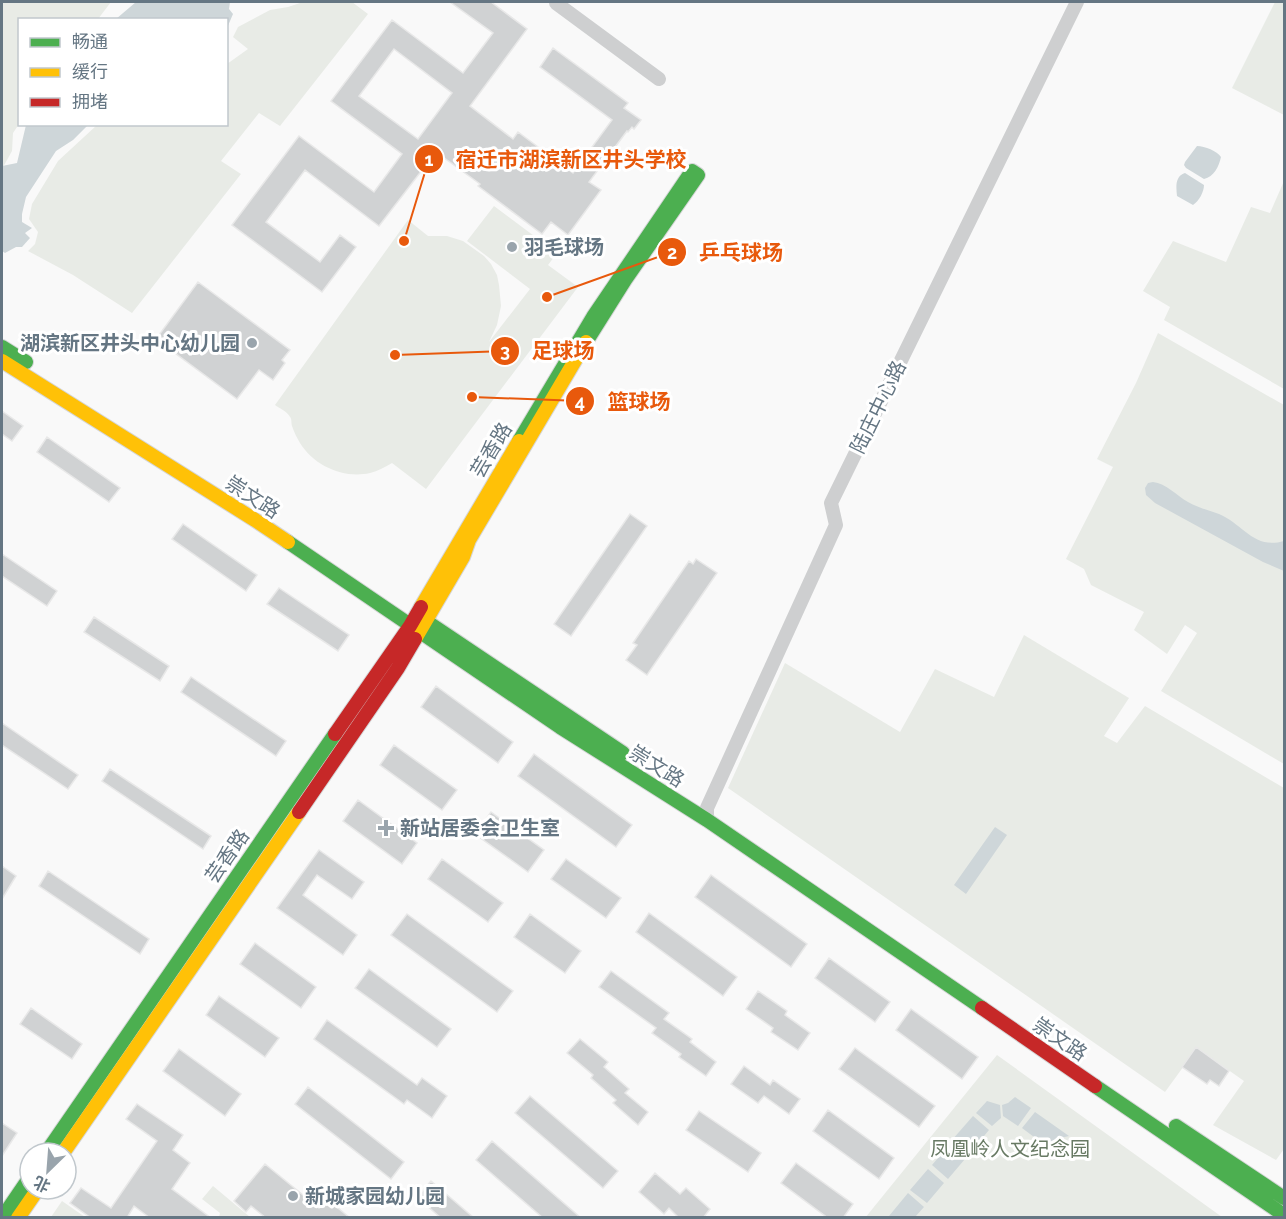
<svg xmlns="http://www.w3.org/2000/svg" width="1286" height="1219" viewBox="0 0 1286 1219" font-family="Raleway,'Noto Sans SC',sans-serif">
  <rect width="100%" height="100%" fill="#f9f9f9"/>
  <!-- green -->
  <path fill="#e8ebe6" d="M2 2H111L98 19 20 20 19 124 13 133 12 151 2 169Z
    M303 2H352L368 14 280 126 259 113 221 161 241 174 132 313 73 275 28 251 35 244 38 232 29 219 32 204 58 161 97 125 226 124 227 64 248 49 233 37 238 27 270 10 288 7Z
    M1275 2H1284V115L1232 88Z
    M1284 181V389L1164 320 1170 307 1143 291 1173 241 1226 262 1251 207 1270 213Z
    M494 206 557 253 548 265 578 287 426 489 392 463C385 467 378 471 370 473 344 479 314 466 300 443 297 438 294 432 292 426 291 423 292 419 290 417 288 412 279 408 275 405L408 220 428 236H447L463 241 484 256 491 264 497 275 499 285 501 306 497 325 489 342 530 289 467 241Z
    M1158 333 1284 405V764L1161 691 1197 633 1185 625 1167 654 1134 630 1144 612 1091 585 1084 569 1066 559 1113 467 1097 459 1136 383Z
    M1024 635 1129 698 1104 736 1117 743 1145 706 1284 788V1149L1276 1160 1213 1125 1244 1081 1197 1048 1165 1092 728 788 785 663 900 732 935 669 994 697Z
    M997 1055 1222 1217 865 1218Z
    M213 1186 250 1217H219L220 1213 202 1199Z
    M62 1201 85 1217H51Z"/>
  <!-- water -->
  <path fill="#ced6d9" d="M136 2H230L229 9 233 14 227 28 226 20 116 19Z
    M26 125H88L73 140 56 151 26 197 22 214V222L32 228 25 233 30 238 22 247H16L5 253 2 251V166L17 163Z
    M1197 146C1205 146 1217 151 1221 157 1219 166 1214 177 1204 179L1186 168 1184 165 1185 162Z
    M1185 173 1204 185C1204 192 1199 201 1193 205L1177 196C1176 187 1175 176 1185 173Z
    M1153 482C1166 483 1177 496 1188 502 1198 508 1209 510 1219 514 1243 524 1254 550 1284 541V571L1263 562 1155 503 1146 495 1145 488 1148 483Z
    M995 827 1007 835 966 894 954 885Z
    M1015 1097 1031 1108 1018 1126 1003 1116 1002 1105 1008 1103Z
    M987 1101 1000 1105 1001 1118 992 1126 976 1113Z
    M1035 1112 1069 1136 1057 1139 1050 1149 1022 1128Z
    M973 1116 989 1130 969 1154 952 1140Z
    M949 1145 965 1159 948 1179 932 1165Z
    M928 1169 944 1183 927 1203 910 1190Z
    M908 1193 924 1207 915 1217H896L889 1216Z"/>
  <!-- building -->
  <path fill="#d0d2d3" stroke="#e8e8e8" stroke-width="1.5" fill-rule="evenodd" d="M450 2H491L527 29 470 106 513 139 518 132 573 173 612 120 540 67 553 48 628 103 624 108 641 120 634 129 632 127 628 132 627 131 589 182 601 190 568 235 551 222 542 234 478 186 480 184 436 152 379 226 305 170 266 222 320 262 340 235 356 247 322 292 232 225 299 136 374 192 402 154 331 101 392 20 463 73 493 33ZM394 49 452 93 418 139 359 96Z
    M198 282 290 350 282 360 285 363 273 380 259 370 237 399 156 339Z
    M2 411 23 426 12 441 2 434Z
    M47 437 120 488 109 502 37 452Z
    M630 514 647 526 571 636 554 624Z
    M183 524 257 575 246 591 172 539Z
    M2 554 57 591 47 606 2 576Z
    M696 559 717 573 647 675 626 660 637 645 633 643 689 561 693 564Z
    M279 588 349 635 338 651 267 604Z
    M94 617 169 666 160 681 84 632Z
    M191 677 286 741 276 756 181 692Z
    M436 686 513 742 498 763 421 707Z
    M2 723 78 775 68 789 2 745Z
    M394 745 457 790 442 810 380 765Z
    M534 754 632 825 616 847 518 776Z
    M110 769 211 836 203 849 102 781Z
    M358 800 417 843 402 864 343 821Z
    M491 812 544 850 528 872 475 834Z
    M319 850 364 882 352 899 317 875 303 895 357 935 343 955 277 908Z
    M442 859 503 903 488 922 428 879Z
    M566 859 621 898 606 918 551 879Z
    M2 866 16 876 2 899Z
    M48 871 149 939 140 954 39 886Z
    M711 875 807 944 791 967 695 897Z
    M649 913 737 977 723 996 636 932Z
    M407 914 513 991 497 1012 391 935Z
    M530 914 581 951 565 973 514 937Z
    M255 943 316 987 301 1008 240 964Z
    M829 958 890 1002 875 1022 815 978Z
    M369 969 451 1029 437 1047 355 988Z
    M611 971 669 1013 664 1019 692 1039 690 1042 716 1062 706 1076 679 1057 681 1054 652 1033 656 1028 599 987Z
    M758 991 787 1011 785 1015 810 1033 798 1050 771 1032 773 1028 746 1009Z
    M219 996 279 1038 265 1057 206 1015Z
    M31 1008 82 1044 72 1059 20 1024Z
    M911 1009 978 1057 962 1079 896 1030Z
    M327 1020 417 1085 422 1078 447 1096 432 1118 407 1100 404 1104 314 1039Z
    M580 1039 608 1062 604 1067 629 1089 625 1093 648 1112 638 1125 613 1103 616 1100 591 1078 593 1075 567 1053Z
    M1196 1047 1229 1071 1219 1086 1210 1080 1207 1084 1182 1067Z
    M855 1048 935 1106 919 1127 839 1069Z
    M179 1049 241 1094 225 1116 163 1071Z
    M744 1066 770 1085 773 1080 800 1099 789 1114 764 1096 758 1103 731 1084Z
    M308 1087 404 1162 391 1179 295 1104Z
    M530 1096 618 1171 603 1188 515 1113Z
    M137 1104 183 1135 173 1150 190 1163 172 1189 211 1218H150L134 1206 127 1218H91L70 1203 81 1188 111 1208 157 1141 126 1119Z
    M828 1110 894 1158 879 1179 813 1131Z
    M699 1111 761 1153 748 1172 686 1130Z
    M2 1123 17 1133 2 1156Z
    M492 1141 581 1218H543L476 1160Z
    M796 1163 853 1204 843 1218H828L781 1183Z
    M265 1164 319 1208 327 1199 350 1218H266L251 1206 246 1212 234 1201Z
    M655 1173 680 1194 686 1188 710 1209 703 1218H679L669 1208 664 1214 639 1192Z
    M431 1181 474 1218H441L417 1197Z"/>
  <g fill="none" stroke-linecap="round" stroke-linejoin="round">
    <defs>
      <path id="fast" d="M2 347 26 362
        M519 441 593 317 692 171 698 175 625 280 586 342
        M288 542 560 727 707 820 982 1008
        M417 615 623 753
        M1095 1086 1284 1215
        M1176 1126 1284 1198
        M46 1153 335 734
        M2 1218 30 1177"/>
      <path id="slow" d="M2 361 255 520 288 542
        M421 607 519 441
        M415 639 463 557 469 540 586 342
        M63 1153 299 812
        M18 1218 38 1189"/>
      <path id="jam" d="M335 734 410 626 421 607
        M299 812 398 668 415 639
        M982 1008 1095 1086"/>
    </defs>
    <!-- fast casing -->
    <use href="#fast" stroke="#d5d6d7" stroke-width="16"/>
    <!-- slow casing -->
    <use href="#slow" stroke="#d5d6d7" stroke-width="16"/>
    <!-- jam casing -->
    <use href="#jam" stroke="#d5d6d7" stroke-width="16"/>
    <!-- street -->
    <path stroke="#cecfd0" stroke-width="14" d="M556 2V3L659 79
      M707 820V808L836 525 831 503 1077 2"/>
    <!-- fast -->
    <use href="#fast" stroke="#4caf50" stroke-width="14"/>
    <!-- slow -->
    <use href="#slow" stroke="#ffc107" stroke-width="14"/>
    <!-- jam -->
    <use href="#jam" stroke="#c62828" stroke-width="14"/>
  </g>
  <!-- markers -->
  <g fill="#99a4ac" stroke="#fff" stroke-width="2">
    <circle cx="512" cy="247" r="6"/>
    <circle cx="252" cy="343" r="6"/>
    <path d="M383 819h6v6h6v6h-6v6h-6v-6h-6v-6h6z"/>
    <circle cx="293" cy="1196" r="6"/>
  </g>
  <g text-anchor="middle" stroke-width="6" stroke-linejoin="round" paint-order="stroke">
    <!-- poi labels -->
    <g font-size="20" font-weight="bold" fill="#657683" stroke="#fff" text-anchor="start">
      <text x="524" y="254">羽毛球场</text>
      <text x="240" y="350" text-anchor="end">湖滨新区井头中心幼儿园</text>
      <text x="400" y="835">新站居委会卫生室</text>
      <text x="305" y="1203">新城家园幼儿园</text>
    </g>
    <!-- street labels -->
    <g font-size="20" fill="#657683" stroke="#fff">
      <text transform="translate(878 407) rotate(-64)" y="7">陆庄中心路</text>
      <text transform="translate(491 450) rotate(-59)" y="7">芸香路</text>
      <text transform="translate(253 497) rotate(33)" y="7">崇文路</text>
      <text transform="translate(657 766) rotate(32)" y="7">崇文路</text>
      <text transform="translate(227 856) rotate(-55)" y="7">芸香路</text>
      <text transform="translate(1060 1039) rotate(34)" y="7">崇文路</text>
    </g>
    <!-- park labels -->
    <g font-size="20" fill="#687a64" stroke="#fff">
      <text x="1010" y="1156">凤凰岭人文纪念园</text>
    </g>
  </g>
  <!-- callouts -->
  <path fill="none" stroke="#e8590c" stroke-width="2" d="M404 241L429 159M547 297L672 252M395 355L505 351M472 397L580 401"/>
  <g fill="#e8590c" stroke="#fff" stroke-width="2">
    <circle cx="404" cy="241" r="6"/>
    <circle cx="547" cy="297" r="6"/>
    <circle cx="395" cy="355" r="6"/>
    <circle cx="472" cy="397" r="6"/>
    <circle cx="429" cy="159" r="15"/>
    <circle cx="672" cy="252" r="15"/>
    <circle cx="505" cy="351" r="15"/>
    <circle cx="580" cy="401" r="15"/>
  </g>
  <g font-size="18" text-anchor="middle" font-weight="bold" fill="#fff">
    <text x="429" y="166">1</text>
    <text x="672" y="259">2</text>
    <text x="505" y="357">3</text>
    <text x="580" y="408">4</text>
  </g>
  <g font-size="21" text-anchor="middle" font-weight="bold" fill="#e8590c" stroke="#fff" stroke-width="6" stroke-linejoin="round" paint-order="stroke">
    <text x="571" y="167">宿迁市湖滨新区井头学校</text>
    <text x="741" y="260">乒乓球场</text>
    <text x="563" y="358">足球场</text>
    <text x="639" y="409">篮球场</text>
  </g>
  <!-- border -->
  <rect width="1286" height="1219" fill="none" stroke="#657683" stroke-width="6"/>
  <!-- legend -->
  <rect x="18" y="18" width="210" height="108" fill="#ffffff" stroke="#c1c8cd" stroke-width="1.5"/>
  <rect x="30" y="38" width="30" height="9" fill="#4caf50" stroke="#c1c8cd" stroke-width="1.5"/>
  <text x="72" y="48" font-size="18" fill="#657683">畅通</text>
  <rect x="30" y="68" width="30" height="9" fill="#ffc107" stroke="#c1c8cd" stroke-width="1.5"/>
  <text x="72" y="78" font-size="18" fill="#657683">缓行</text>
  <rect x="30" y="98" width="30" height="9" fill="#c62828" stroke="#c1c8cd" stroke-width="1.5"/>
  <text x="72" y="108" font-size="18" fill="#657683">拥堵</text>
  <!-- north arrow -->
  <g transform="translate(48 1171) rotate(205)"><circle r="28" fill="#ffffff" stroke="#c1c8cd" stroke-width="1.5"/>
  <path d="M0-4.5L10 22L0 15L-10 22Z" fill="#99a4ac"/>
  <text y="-9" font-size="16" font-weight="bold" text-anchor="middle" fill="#657683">北</text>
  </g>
</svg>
